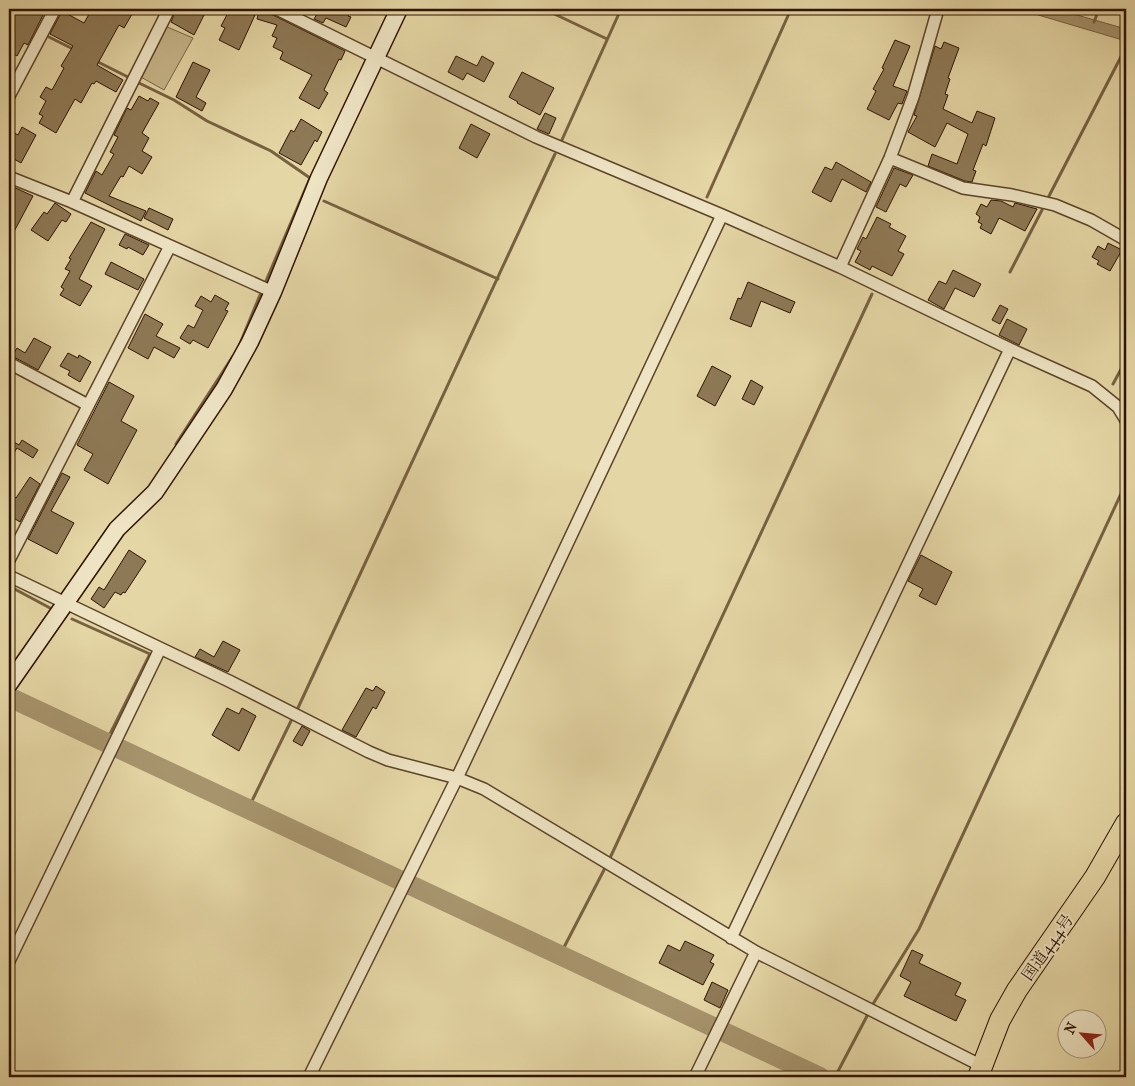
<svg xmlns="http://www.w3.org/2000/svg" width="1135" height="1086" viewBox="0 0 1135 1086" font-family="'IM FELL French Canon','Noto Serif JP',serif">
  <rect width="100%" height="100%" fill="#e5d6a5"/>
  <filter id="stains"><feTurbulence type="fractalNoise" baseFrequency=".004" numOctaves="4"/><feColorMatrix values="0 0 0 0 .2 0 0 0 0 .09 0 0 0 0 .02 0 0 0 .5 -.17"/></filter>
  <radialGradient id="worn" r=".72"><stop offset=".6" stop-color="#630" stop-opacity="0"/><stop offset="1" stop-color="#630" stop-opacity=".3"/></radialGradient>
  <!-- green -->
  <path fill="#c6b589" stroke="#7a6444" d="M165 26 193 38 164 90 139 76Z"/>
  <!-- water -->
  <path fill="#a7946d" stroke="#776141" d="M1018 9H1056L1126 29V41Z"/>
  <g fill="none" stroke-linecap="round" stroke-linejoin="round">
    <!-- stream -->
    <path stroke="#776141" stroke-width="3" d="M544 9 607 39
      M1094 22 1099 9
      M49 37 75 50
      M96 61 128 77
      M139 83 174 100 207 121 271 151 310 178 266 281
      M561 142 621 9
      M1049 196 1126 47
      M707 197 791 9
      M324 201 498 279
      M1010 272 1042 210
      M239 346 260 295
      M1113 384 1126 360
      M176 444 233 356
      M9 586 50 608
      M72 619 150 654 106 742
      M297 710 555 154
      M248 809 291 721
      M610 858 872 294
      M560 955 605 868
      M873 1004 919 929 1126 483
      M835 1077 867 1016"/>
    <!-- river -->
    <path stroke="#a7946d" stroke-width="20" d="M9 697 820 1077"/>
  </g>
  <!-- building -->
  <path fill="#8e7956" stroke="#2f1400" d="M9 9H36L44 13 28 45 24 43 17 56 9 51Z
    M92 9H135L124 28 119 25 97 65 123 80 116 92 96 81 94 84 92 83 81 103 75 99 56 133 39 123 43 116 39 114 46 101 40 97 46 87 52 90 64 68 61 66 73 46 50 34 62 11 84 23Z
    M176 9H207L194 35 171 22Z
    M230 9H243L255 15 239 50 219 40 225 28 221 26Z
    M307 9H352L348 16 351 17 346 27 326 18 323 23 314 19 317 14Z
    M259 11 273 15 345 51 341 60 339 59 324 90 328 93 319 109 299 98 312 75 280 59 283 52 273 47 277 38 272 36 277 25 257 19Z
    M895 40 910 46 893 86 907 91 902 104 898 103 889 120 867 109 876 91 873 89 884 69 882 68Z
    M944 42 959 48 948 78 950 79 945 94 948 95 943 109 972 123 977 111 995 118 986 146 983 144 973 170 976 171 972 182 965 181 928 166 932 154 957 164 968 134 947 123 935 147 908 132 917 116 914 115 935 46 941 49Z
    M456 56 477 66 482 56 494 63 484 82 467 73 463 80 448 72Z
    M193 62 210 70 196 97 206 103 202 111 176 97Z
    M522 72 554 88 540 115 517 103 518 102 509 97Z
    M139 96 148 101 150 98 159 103 142 133 149 138 142 151 152 157 142 174 129 166 123 177 121 176 109 196 146 211 141 221 85 193 96 171 102 175 114 154 110 152 118 137 114 135 127 108 131 110Z
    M545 113 556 118 549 134 537 129Z
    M301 119 322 132 317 142 315 140 301 165 279 153 291 130 294 132Z
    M471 124 490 134 477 158 459 148Z
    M22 127 36 135 21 163 9 156V130L18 135Z
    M836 162 871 182 866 192 842 179 831 202 812 192 825 167 832 170Z
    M894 168 913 175 906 187 900 184 886 212 876 207Z
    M9 185 33 196 9 241V209L12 202 9 200Z
    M991 200 1001 201 1013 207 1015 203 1037 209 1025 231 999 218 991 234 980 228 982 224 978 222 980 217 976 214 981 204 987 207Z
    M55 203 71 214 66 222 62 220 48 241 31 230 44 212 47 214Z
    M149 208 173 219 168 230 144 218Z
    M877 217 891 224 889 227 906 236 898 251 904 254 892 276 872 266 870 270 855 262 861 251 857 249 863 237 866 239Z
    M91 222 105 229 79 279 92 286 80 306 60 295 64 289 61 287 70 271 65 269 71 259 69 258Z
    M125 234 149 245 143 255 128 247 127 249 119 245Z
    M1108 243 1122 250 1110 271 1097 264 1099 261 1092 257 1098 246 1105 250Z
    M111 262 144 279 138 290 105 274Z
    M953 270 981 284 974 297 955 288 944 309 928 300 939 281 946 284Z
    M748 282 795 302 790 313 761 301 751 327 730 319 738 298 741 299Z
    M215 295 229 303 225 310 228 311 208 348 193 340 190 344 180 338 188 325 194 328 203 310 195 306 201 296 211 302Z
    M1000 305 1008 309 1000 324 992 320Z
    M145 314 163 324 156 336 180 348 174 358 154 347 148 359 128 348Z
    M1007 319 1027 329 1019 345 999 335Z
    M34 338 51 347 38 370 12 356 17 348 25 353Z
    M68 353 78 358 79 355 91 362 80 382 68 375 70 371 60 366Z
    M712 366 731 376 715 406 697 396Z
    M751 380 763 387 754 405 742 399Z
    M109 382 134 396 121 421 137 430 108 484 84 470 93 454 77 445Z
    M9 439 19 445 22 440 38 450 33 458 17 448 9 461Z
    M62 473 70 477 51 511 74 523 57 554 28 539Z
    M30 477 40 484 20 522 9 515V493L16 498Z
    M129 550 146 561 125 593 123 592 121 595 115 592 104 608 91 599 99 587 104 590Z
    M921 555 952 572 936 605 919 596 923 589 908 581Z
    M223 641 240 650 228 672 195 657 200 649 214 657Z
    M376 686 385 692 376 709 373 707 356 737 342 730 366 688 373 691Z
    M227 708 239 714 242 708 256 716 239 751 212 735Z
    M302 726 310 731 302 746 293 741Z
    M685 941 714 955 710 962 714 964 703 985 659 963 668 945 680 951Z
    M912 950 923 955 919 963 961 983 955 995 966 1000 956 1021 904 996 911 982 900 976Z
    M712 982 728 990 720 1008 704 1000Z"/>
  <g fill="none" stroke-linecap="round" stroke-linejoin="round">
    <defs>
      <path id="street" d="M277 9 536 137 722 215 840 267 1010 349 1092 386 1118 407 1126 420
        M9 96 55 9
        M890 158 963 188 1012 195 1055 205 1091 220 1126 240
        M9 177 72 202 273 292
        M72 202 169 9
        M840 267 890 158 913 97 938 9
        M9 363 88 405
        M9 560 170 246
        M9 576 229 681 369 752 388 760 457 778 484 789 756 952 982 1066
        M731 938 1010 349
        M9 961 160 649
        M309 1077 457 778 722 215
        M695 1077 756 952"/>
      <path id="secondary" d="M9 684 117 529 155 492 224 389 250 342 273 292 319 178 399 9"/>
      <path id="highway" d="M978 1077 1000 1020 1017 990 1095 877 1126 823"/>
    </defs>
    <!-- street casing -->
    <use href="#street" stroke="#5c4429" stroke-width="14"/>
    <!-- secondary casing -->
    <use href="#secondary" stroke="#2f1400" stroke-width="19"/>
    <!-- highway casing -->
    <use href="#highway" stroke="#2f1400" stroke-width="22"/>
    <!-- street -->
    <use href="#street" stroke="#eee4c4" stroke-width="11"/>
    <!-- secondary -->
    <use href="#secondary" stroke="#eee4c4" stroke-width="16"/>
    <!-- highway -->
    <use href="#highway" stroke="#e5d6a5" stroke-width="20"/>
  </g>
  <g text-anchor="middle" stroke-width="4" stroke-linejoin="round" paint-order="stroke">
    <!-- street labels -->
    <g font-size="16" fill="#2f1400" stroke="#eee4c4">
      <text transform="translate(1047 947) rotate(-55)" y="6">国道444号</text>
    </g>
  </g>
  <!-- margin -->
  <rect width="1135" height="1086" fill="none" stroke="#e5d6a5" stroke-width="30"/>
  <rect x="10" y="10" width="1115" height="1066" fill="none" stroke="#2f1400" stroke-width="2.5"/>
  <rect x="15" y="15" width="1105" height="1056" fill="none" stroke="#2f1400"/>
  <!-- north arrow -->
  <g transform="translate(1082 1034) rotate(297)"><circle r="24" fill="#eee4c4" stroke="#a29176"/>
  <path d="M0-4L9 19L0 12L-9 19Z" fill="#8f2418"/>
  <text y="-8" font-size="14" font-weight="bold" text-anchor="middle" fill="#2f1400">N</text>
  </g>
  <rect width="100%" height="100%" filter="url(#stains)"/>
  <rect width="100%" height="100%" fill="url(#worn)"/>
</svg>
